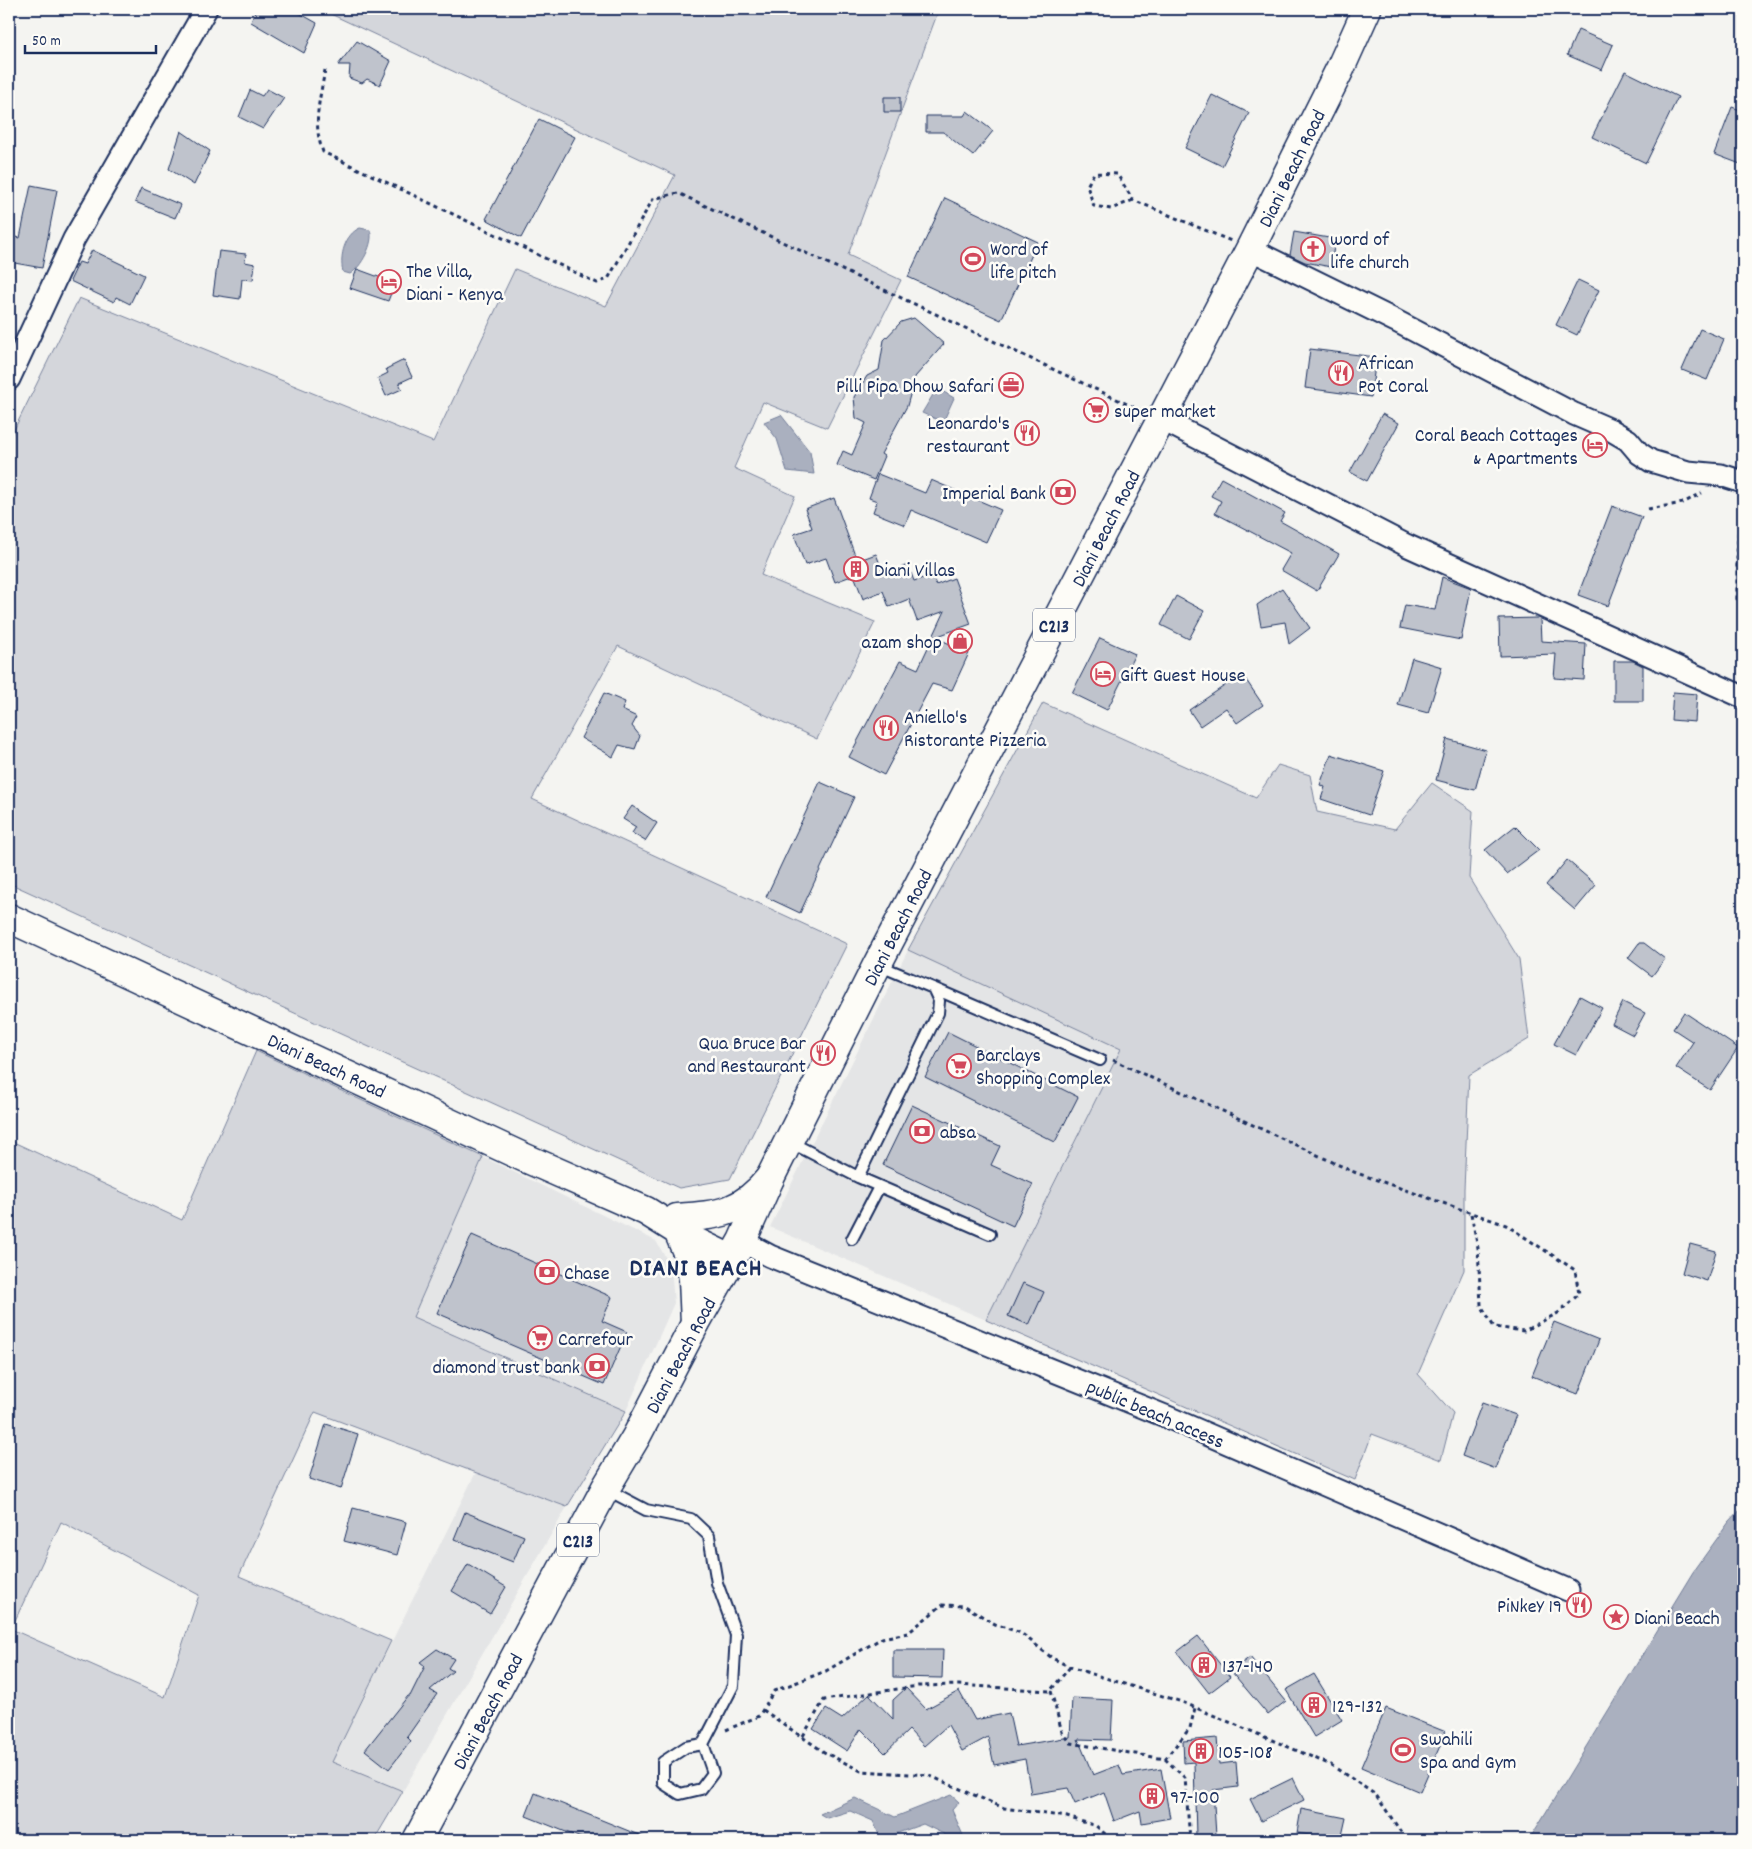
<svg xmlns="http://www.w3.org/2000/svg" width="1752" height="1849" viewBox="0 0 1752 1849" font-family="Dekko,sans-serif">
  <rect width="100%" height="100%" fill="#f4f4f1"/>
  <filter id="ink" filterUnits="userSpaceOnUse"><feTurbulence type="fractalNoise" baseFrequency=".02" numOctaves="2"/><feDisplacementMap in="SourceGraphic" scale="10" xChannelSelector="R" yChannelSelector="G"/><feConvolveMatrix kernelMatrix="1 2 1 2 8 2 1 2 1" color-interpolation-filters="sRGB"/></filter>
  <g filter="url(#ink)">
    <!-- built -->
    <path fill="#e4e5e6" d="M908 950 1121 1048 986 1320 770 1227Z
      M483 1157 656 1241 671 1267 674 1303 626 1411 413 1317Z
      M476 1472 567 1507 403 1791 332 1762Z"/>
    <!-- green -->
    <path fill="#d4d6db" stroke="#78829c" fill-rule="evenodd" d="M320 9H939L848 255 901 280 827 428 763 402 734 468 795 496 761 575 875 622 817 739 618 646 532 799 847 944 730 1179 679 1188 9 883V440L79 298 433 442 515 269 606 306 675 175Z
      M1043 703 1256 798 1278 765 1310 775 1317 812 1395 829 1432 783 1473 811 1469 878 1519 959 1529 1039 1469 1075 1464 1189V1270L1418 1374 1453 1413 1441 1460 1372 1434 1355 1480 986 1320 1121 1049 908 950Z
      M256 1051 483 1157 413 1317 626 1411 567 1507 315 1412 239 1576 391 1641 332 1762 403 1791 374 1840H9V1140L182 1220ZM61 1522 199 1595 165 1697 11 1629Z"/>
    <!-- water -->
    <path fill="#aab0bf" stroke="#717c98" d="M360 228 370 230C375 242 361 268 350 274L343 272C339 256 345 234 360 228Z
      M937 388 954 398 943 422 922 413Z
      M781 415 810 452 814 474 787 471 777 439 764 422Z
      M1743 1507V1840H1529L1693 1572 1729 1522Z
      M951 1795 959 1802 952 1810 965 1840H952L950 1837 923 1824 881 1839 873 1821 850 1811 827 1818 820 1814 855 1798 895 1817Z"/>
    <!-- building -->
    <path fill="#bfc3cc" stroke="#1b2f5e" d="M256 9H292L317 23 304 53 251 22Z
      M1578 30 1613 45 1602 70 1567 55Z
      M357 41 391 61 380 85 367 79 362 83 349 78 350 65H338Z
      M1625 71 1678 97 1646 163 1592 137Z
      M267 89 284 98 263 129 239 117 250 90 262 96Z
      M1212 95 1249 113 1222 166 1185 148Z
      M884 97H900V112H884Z
      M1732 107 1743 111V165L1714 154Z
      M967 111 993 131 973 156 943 132H926V116H964Z
      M539 119 575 137 521 238 486 219Z
      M181 131 210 151 194 185 169 169Z
      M31 185 57 190 42 268 9 262V235L20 238Z
      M141 188 181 205 175 218 135 202Z
      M945 198 1038 242 1001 320 908 277Z
      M1294 232 1335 239 1331 267 1305 262 1290 255Z
      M92 250 144 275 130 304 116 297 114 302 70 281 79 262 85 264Z
      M219 251 246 254 245 262 255 264 253 280 242 279 240 299 213 295Z
      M357 269 395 283 388 301 350 288Z
      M1578 280 1599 290 1577 335 1556 325Z
      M914 318 944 344 915 377 907 406 881 454 884 456 874 480 837 465 843 451 852 455 866 423 856 418 854 397 867 376 879 370 884 340 901 322Z
      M1700 329 1724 339 1707 380 1682 370Z
      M1310 349 1376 357 1371 397 1305 388Z
      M404 360 412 377 399 383 402 389 386 396 378 378 388 373 386 369Z
      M1382 414 1399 423 1367 481 1350 472Z
      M878 474 925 493 931 480 1001 510 986 542 911 510 905 525 873 512 877 501 869 498Z
      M1221 478 1285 513 1280 521 1339 554 1317 591 1281 570 1291 553 1215 513 1221 501 1211 496Z
      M834 498 857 561 876 554 884 574 908 565 914 581 932 575 936 585 954 578 971 624 935 637 969 653 952 690 932 684 884 775 849 757 900 661 918 669 945 611 917 621 909 599 889 607 883 591 863 599 854 575 835 582 826 558 805 565 794 534 812 528 805 509Z
      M1612 506 1642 517 1608 606 1578 595Z
      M1442 577 1471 588 1461 640 1400 628 1405 605 1435 610Z
      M1282 588 1310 628 1289 644 1285 622 1261 626 1257 605Z
      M1176 596 1204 611 1189 639 1161 625Z
      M1537 618 1540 619 1541 641 1586 644 1584 680 1554 678 1556 654 1500 656 1499 619Z
      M1100 638 1135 654 1107 710 1072 693Z
      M1412 658 1442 667 1428 713 1398 705Z
      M1614 661H1633L1643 666V701H1614Z
      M1242 674 1263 705 1237 723 1226 708 1200 726 1189 710Z
      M1673 692 1697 694 1695 722 1671 720Z
      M604 693 625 702 622 710 637 717 632 726 640 736 635 749 619 745 613 757 581 738Z
      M1447 739 1486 750 1475 790 1436 780Z
      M1331 754 1384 771 1369 815 1321 799 1325 787 1320 785Z
      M820 782 854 797 800 913 766 897Z
      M632 806 657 823 645 841 632 833 636 827 623 819Z
      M1515 826 1539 850 1507 874 1485 850Z
      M1567 860 1596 885 1575 910 1546 885Z
      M1639 943H1644L1665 959 1652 976 1628 958Z
      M1580 996 1602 1008 1576 1055 1554 1044Z
      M1623 1002 1645 1013 1633 1035 1612 1024Z
      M1684 1012 1738 1048 1710 1090 1676 1068 1693 1042 1673 1029Z
      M948 1032 1078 1097 1055 1142 925 1077Z
      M912 1105 1000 1146 991 1165 1033 1184 1013 1226 883 1165Z
      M472 1235 612 1297 602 1321 627 1332 604 1385 437 1313Z
      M1690 1244 1716 1251 1707 1281 1682 1273Z
      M1023 1283 1044 1292 1029 1325 1008 1316Z
      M1554 1322 1599 1340 1578 1394 1532 1376Z
      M1482 1403 1516 1415 1496 1469 1462 1456Z
      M326 1424 358 1434 341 1489 309 1479Z
      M353 1508 406 1522 397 1555 344 1541Z
      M465 1512 524 1536 513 1562 454 1539Z
      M468 1564 506 1587 490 1614 452 1591Z
      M1198 1636 1230 1677 1209 1693 1177 1652Z
      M437 1649 454 1659 448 1668 453 1671 430 1690 437 1694 407 1737 411 1741 389 1769 365 1750 408 1696H410L425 1666 420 1662Z
      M893 1650H943L942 1678 893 1677Z
      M1250 1657 1286 1701 1268 1715 1231 1671Z
      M1314 1674 1342 1720 1314 1737 1286 1690Z
      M906 1688 926 1709 959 1691 975 1720 1009 1713 1016 1746 1070 1737 1072 1698 1113 1700 1111 1740 1078 1739 1093 1775 1119 1765 1123 1775 1161 1769 1170 1818 1142 1823 1140 1811 1114 1821 1104 1792 1075 1804 1068 1788 1031 1794 1025 1759 994 1765 988 1737 962 1751 948 1725 924 1746 909 1730 885 1753 861 1729 847 1751 813 1729 826 1709 842 1719 869 1694 893 1719V1700Z
      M1386 1708 1446 1732 1420 1792 1361 1767Z
      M1217 1738 1219 1764 1236 1762 1238 1787 1213 1790 1216 1835 1196 1836 1194 1762 1184 1763 1183 1741Z
      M1293 1778 1304 1800 1261 1821 1250 1799Z
      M535 1793 651 1840H586L526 1816Z
      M1301 1809 1346 1818 1341 1840 1297 1833Z"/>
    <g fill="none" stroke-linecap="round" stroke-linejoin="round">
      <defs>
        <path id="service" d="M933 988 1100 1060
          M790 1142 858 1177 938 1013 939 1001 933 988 878 965
          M858 1177 990 1234
          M852 1239 879 1187
          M606 1489 646 1510 691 1519 709 1536 717 1583 736 1635 733 1686 703 1744 686 1747 663 1762V1783L680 1794 701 1789 713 1773 703 1744"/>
        <path id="minor" d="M1250 249 1396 321 1574 414 1611 430 1628 440 1639 453 1651 461 1688 472 1721 475 1743 482
          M9 379 74 239 206 9
          M1161 419 1406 545 1743 697
          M742 1241 770 1256 1165 1416 1568 1590"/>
        <path id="secondary" d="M9 918 523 1157 646 1211 694 1241 731 1259
          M677 1218C720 1215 742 1213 770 1178
          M677 1229 689 1257 693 1279 695 1324"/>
        <path id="primary" d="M417 1840 605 1489 636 1437 695 1324 742 1241 770 1178 877 965 1250 249 1340 69 1367 9"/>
      </defs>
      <!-- service casing -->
      <use href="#service" stroke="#1b2f5e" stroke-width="14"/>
      <!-- minor casing -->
      <use href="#minor" stroke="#1b2f5e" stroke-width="25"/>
      <!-- secondary casing -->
      <use href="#secondary" stroke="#1b2f5e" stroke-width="31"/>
      <!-- primary casing -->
      <use href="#primary" stroke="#1b2f5e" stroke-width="31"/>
      <!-- path -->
      <path stroke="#1b2f5e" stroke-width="3" stroke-dasharray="4 4" stroke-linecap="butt" d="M325 70C320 99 312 124 323 152L597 283 608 279 653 199 678 193 1142 411
        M1133 200 1111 209 1094 206 1087 186 1094 173 1117 174 1133 200 1231 241
        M1743 500C1736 534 1737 566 1737 599L1743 604
        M1648 509 1683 503 1702 493
        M1113 1060 1354 1172 1506 1225 1575 1270 1579 1294 1558 1313 1524 1331 1494 1327 1481 1305 1478 1248 1471 1214
        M1051 1691 1062 1732 1071 1743 1165 1759 1190 1728 1195 1708
        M763 1710 824 1752 861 1771 928 1775 1004 1808 1067 1817 1096 1826 1112 1840
        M726 1730 759 1716 774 1691 826 1671 882 1638 908 1633 942 1605 965 1606 995 1624 1021 1633 1052 1658 1070 1667 1182 1702 1331 1765 1376 1795 1405 1838 1403 1840
        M803 1736 824 1700 918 1686 959 1685 1050 1691 1070 1667
        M1165 1759 1185 1778 1190 1840"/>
      <!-- service -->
      <use href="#service" stroke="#fdfcf7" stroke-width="10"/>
      <!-- minor -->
      <use href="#minor" stroke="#fdfcf7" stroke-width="21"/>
      <!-- secondary -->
      <use href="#secondary" stroke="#fdfcf7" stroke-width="28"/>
      <!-- primary -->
      <use href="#primary" stroke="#fdfcf7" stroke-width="28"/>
    </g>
  </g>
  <!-- icons -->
  <defs>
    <symbol id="church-ring" viewBox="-11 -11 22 22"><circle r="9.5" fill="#fdfcf7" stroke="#d1495b" stroke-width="1.5"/><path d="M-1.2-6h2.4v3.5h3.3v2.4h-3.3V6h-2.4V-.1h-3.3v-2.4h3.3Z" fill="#d1495b"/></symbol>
    <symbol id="stadium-ring" viewBox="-11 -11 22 22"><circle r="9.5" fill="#fdfcf7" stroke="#d1495b" stroke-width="1.5"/><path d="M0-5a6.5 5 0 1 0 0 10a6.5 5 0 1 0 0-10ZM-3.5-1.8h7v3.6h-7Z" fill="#d1495b"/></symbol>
    <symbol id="hotel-ring" viewBox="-11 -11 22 22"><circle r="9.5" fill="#fdfcf7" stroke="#d1495b" stroke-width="1.5"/><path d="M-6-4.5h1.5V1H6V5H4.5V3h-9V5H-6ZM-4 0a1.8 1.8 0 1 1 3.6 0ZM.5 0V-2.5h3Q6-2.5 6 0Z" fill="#d1495b"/></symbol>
    <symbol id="restaurant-ring" viewBox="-11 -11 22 22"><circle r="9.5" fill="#fdfcf7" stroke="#d1495b" stroke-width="1.5"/><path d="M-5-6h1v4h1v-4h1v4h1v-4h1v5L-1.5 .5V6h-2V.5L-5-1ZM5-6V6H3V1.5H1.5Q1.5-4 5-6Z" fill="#d1495b"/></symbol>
    <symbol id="office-ring" viewBox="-11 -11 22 22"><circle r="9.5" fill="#fdfcf7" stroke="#d1495b" stroke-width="1.5"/><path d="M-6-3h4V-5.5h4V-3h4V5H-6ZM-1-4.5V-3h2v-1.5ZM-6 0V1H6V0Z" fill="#d1495b"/></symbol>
    <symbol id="supermarket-ring" viewBox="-11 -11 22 22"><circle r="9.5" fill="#fdfcf7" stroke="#d1495b" stroke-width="1.5"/><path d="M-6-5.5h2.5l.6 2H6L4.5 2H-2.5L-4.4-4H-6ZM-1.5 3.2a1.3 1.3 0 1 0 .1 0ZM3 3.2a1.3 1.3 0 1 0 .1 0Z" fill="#d1495b"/></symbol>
    <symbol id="bank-ring" viewBox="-11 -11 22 22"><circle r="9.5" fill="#fdfcf7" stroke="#d1495b" stroke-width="1.5"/><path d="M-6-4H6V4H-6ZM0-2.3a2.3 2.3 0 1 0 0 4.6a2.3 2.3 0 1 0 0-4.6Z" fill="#d1495b"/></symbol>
    <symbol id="building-ring" viewBox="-11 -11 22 22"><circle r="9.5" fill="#fdfcf7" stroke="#d1495b" stroke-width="1.5"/><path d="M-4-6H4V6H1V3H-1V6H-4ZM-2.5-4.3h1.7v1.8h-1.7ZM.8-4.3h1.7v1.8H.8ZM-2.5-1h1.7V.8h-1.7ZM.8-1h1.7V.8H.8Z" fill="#d1495b"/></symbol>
    <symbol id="shop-ring" viewBox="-11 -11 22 22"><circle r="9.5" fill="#fdfcf7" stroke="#d1495b" stroke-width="1.5"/><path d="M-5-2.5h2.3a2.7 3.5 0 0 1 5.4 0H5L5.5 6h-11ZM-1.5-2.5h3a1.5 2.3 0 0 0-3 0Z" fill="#d1495b"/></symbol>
    <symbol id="sight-ring" viewBox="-11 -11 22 22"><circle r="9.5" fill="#fdfcf7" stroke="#d1495b" stroke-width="1.5"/><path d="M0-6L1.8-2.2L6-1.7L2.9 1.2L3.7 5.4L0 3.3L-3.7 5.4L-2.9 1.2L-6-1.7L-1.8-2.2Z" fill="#d1495b"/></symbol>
  </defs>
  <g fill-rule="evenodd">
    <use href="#church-ring" x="1299" y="235" width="28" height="28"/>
    <use href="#stadium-ring" x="959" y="245" width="28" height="28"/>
    <use href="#hotel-ring" x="375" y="268" width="28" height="28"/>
    <use href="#restaurant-ring" x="1327" y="359" width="28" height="28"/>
    <use href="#office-ring" x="997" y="371" width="28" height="28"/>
    <use href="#supermarket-ring" x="1082" y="396" width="28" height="28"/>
    <use href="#restaurant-ring" x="1013" y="419" width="28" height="28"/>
    <use href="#hotel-ring" x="1581" y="431" width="28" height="28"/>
    <use href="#bank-ring" x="1049" y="478" width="28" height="28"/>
    <use href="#building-ring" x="842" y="555" width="28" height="28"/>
    <use href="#shop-ring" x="946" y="627" width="28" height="28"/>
    <use href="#hotel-ring" x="1089" y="660" width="28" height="28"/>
    <use href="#restaurant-ring" x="872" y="714" width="28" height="28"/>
    <use href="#restaurant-ring" x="809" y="1039" width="28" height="28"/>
    <use href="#supermarket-ring" x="945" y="1052" width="28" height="28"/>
    <use href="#bank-ring" x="908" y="1117" width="28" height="28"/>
    <use href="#bank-ring" x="533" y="1258" width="28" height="28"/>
    <use href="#supermarket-ring" x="526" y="1324" width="28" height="28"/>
    <use href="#bank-ring" x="583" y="1352" width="28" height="28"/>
    <use href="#restaurant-ring" x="1565" y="1591" width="28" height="28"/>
    <use href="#sight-ring" x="1602" y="1603" width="28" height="28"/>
    <use href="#building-ring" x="1190" y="1651" width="28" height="28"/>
    <use href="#building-ring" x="1300" y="1691" width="28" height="28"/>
    <use href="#stadium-ring" x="1389" y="1736" width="28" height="28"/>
    <use href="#building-ring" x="1187" y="1737" width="28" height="28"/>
    <use href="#building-ring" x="1138" y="1782" width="28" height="28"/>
  </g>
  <g text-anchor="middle" stroke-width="5" stroke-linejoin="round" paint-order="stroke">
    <!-- shield labels -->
    <g fill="#fdfcf7" stroke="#5f6c8c" stroke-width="1">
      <rect x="1033" y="608.5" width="42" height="33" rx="4"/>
      <rect x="557" y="1523.5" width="42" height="33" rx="4"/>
    </g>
    <g font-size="19" font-weight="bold" fill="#1b2f5e">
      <text x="1054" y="632">C213</text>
      <text x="578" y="1547">C213</text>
    </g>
    <!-- street labels -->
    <g font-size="20" fill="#1b2f5e" stroke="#fdfcf7">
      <text transform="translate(1291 168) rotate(-64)" y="7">Diani Beach Road</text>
      <text transform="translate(1105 528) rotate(-63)" y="7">Diani Beach Road</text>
      <text transform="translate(897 927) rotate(-63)" y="7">Diani Beach Road</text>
      <text transform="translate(327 1065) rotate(25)" y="7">Diani Beach Road</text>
      <text transform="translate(680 1355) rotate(-62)" y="7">Diani Beach Road</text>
      <text transform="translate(1156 1413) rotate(23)" y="7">public beach access</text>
      <text transform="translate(487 1711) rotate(-62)" y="7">Diani Beach Road</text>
    </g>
    <!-- poi labels -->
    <g font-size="20" fill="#1b2f5e" stroke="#fdfcf7" text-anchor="start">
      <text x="1330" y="245">word of<tspan x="1330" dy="23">life church</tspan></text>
      <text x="990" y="255">Word of<tspan x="990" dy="23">life pitch</tspan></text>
      <text x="406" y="277">The Villa,<tspan x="406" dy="23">Diani - Kenya</tspan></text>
      <text x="1358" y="369">African<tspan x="1358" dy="23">Pot Coral</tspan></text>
      <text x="994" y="392" text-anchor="end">Pilli Pipa Dhow Safari</text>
      <text x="1114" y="417">super market</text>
      <text x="1010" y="429" text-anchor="end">Leonardo's<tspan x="1010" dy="23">restaurant</tspan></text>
      <text x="1578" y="441" text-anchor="end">Coral Beach Cottages<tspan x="1578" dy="23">&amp; Apartments</tspan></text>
      <text x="1046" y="499" text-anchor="end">Imperial Bank</text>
      <text x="874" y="576">Diani Villas</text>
      <text x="942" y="648" text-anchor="end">azam shop</text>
      <text x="1120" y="681">Gift Guest House</text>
      <text x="904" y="723">Aniello's<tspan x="904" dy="23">Ristorante Pizzeria</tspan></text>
      <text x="806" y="1049" text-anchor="end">Qua Bruce Bar<tspan x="806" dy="23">and Restaurant</tspan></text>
      <text x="976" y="1061">Barclays<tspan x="976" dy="23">Shopping Complex</tspan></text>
      <text x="940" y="1138">absa</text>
      <text x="564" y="1279">Chase</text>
      <text x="558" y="1345">Carrefour</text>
      <text x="580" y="1373" text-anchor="end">diamond trust bank</text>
      <text x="1562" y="1612" text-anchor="end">PiNkeY 19</text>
      <text x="1634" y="1624">Diani Beach</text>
      <text x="1222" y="1672">137-140</text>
      <text x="1332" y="1712">129-132</text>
      <text x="1420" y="1745">Swahili<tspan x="1420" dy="23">Spa and Gym</tspan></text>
      <text x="1218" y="1758">105-108</text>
      <text x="1170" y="1803">97-100</text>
    </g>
    <!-- district labels -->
    <g font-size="25" font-weight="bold" letter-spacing="1" fill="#1b2f5e" stroke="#fdfcf7">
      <text x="696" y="1275">DIANI BEACH</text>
    </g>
  </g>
  <!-- margin -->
  <rect width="1752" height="1849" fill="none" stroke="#fdfcf7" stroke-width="30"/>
  <rect x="15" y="15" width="1722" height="1819" fill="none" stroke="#1b2f5e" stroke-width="2" filter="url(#ink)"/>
  <!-- scale -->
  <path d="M25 45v8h131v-8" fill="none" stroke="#1b2f5e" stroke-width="2.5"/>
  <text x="32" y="45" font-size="15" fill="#1b2f5e" stroke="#fdfcf7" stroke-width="4" paint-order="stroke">50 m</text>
</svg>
